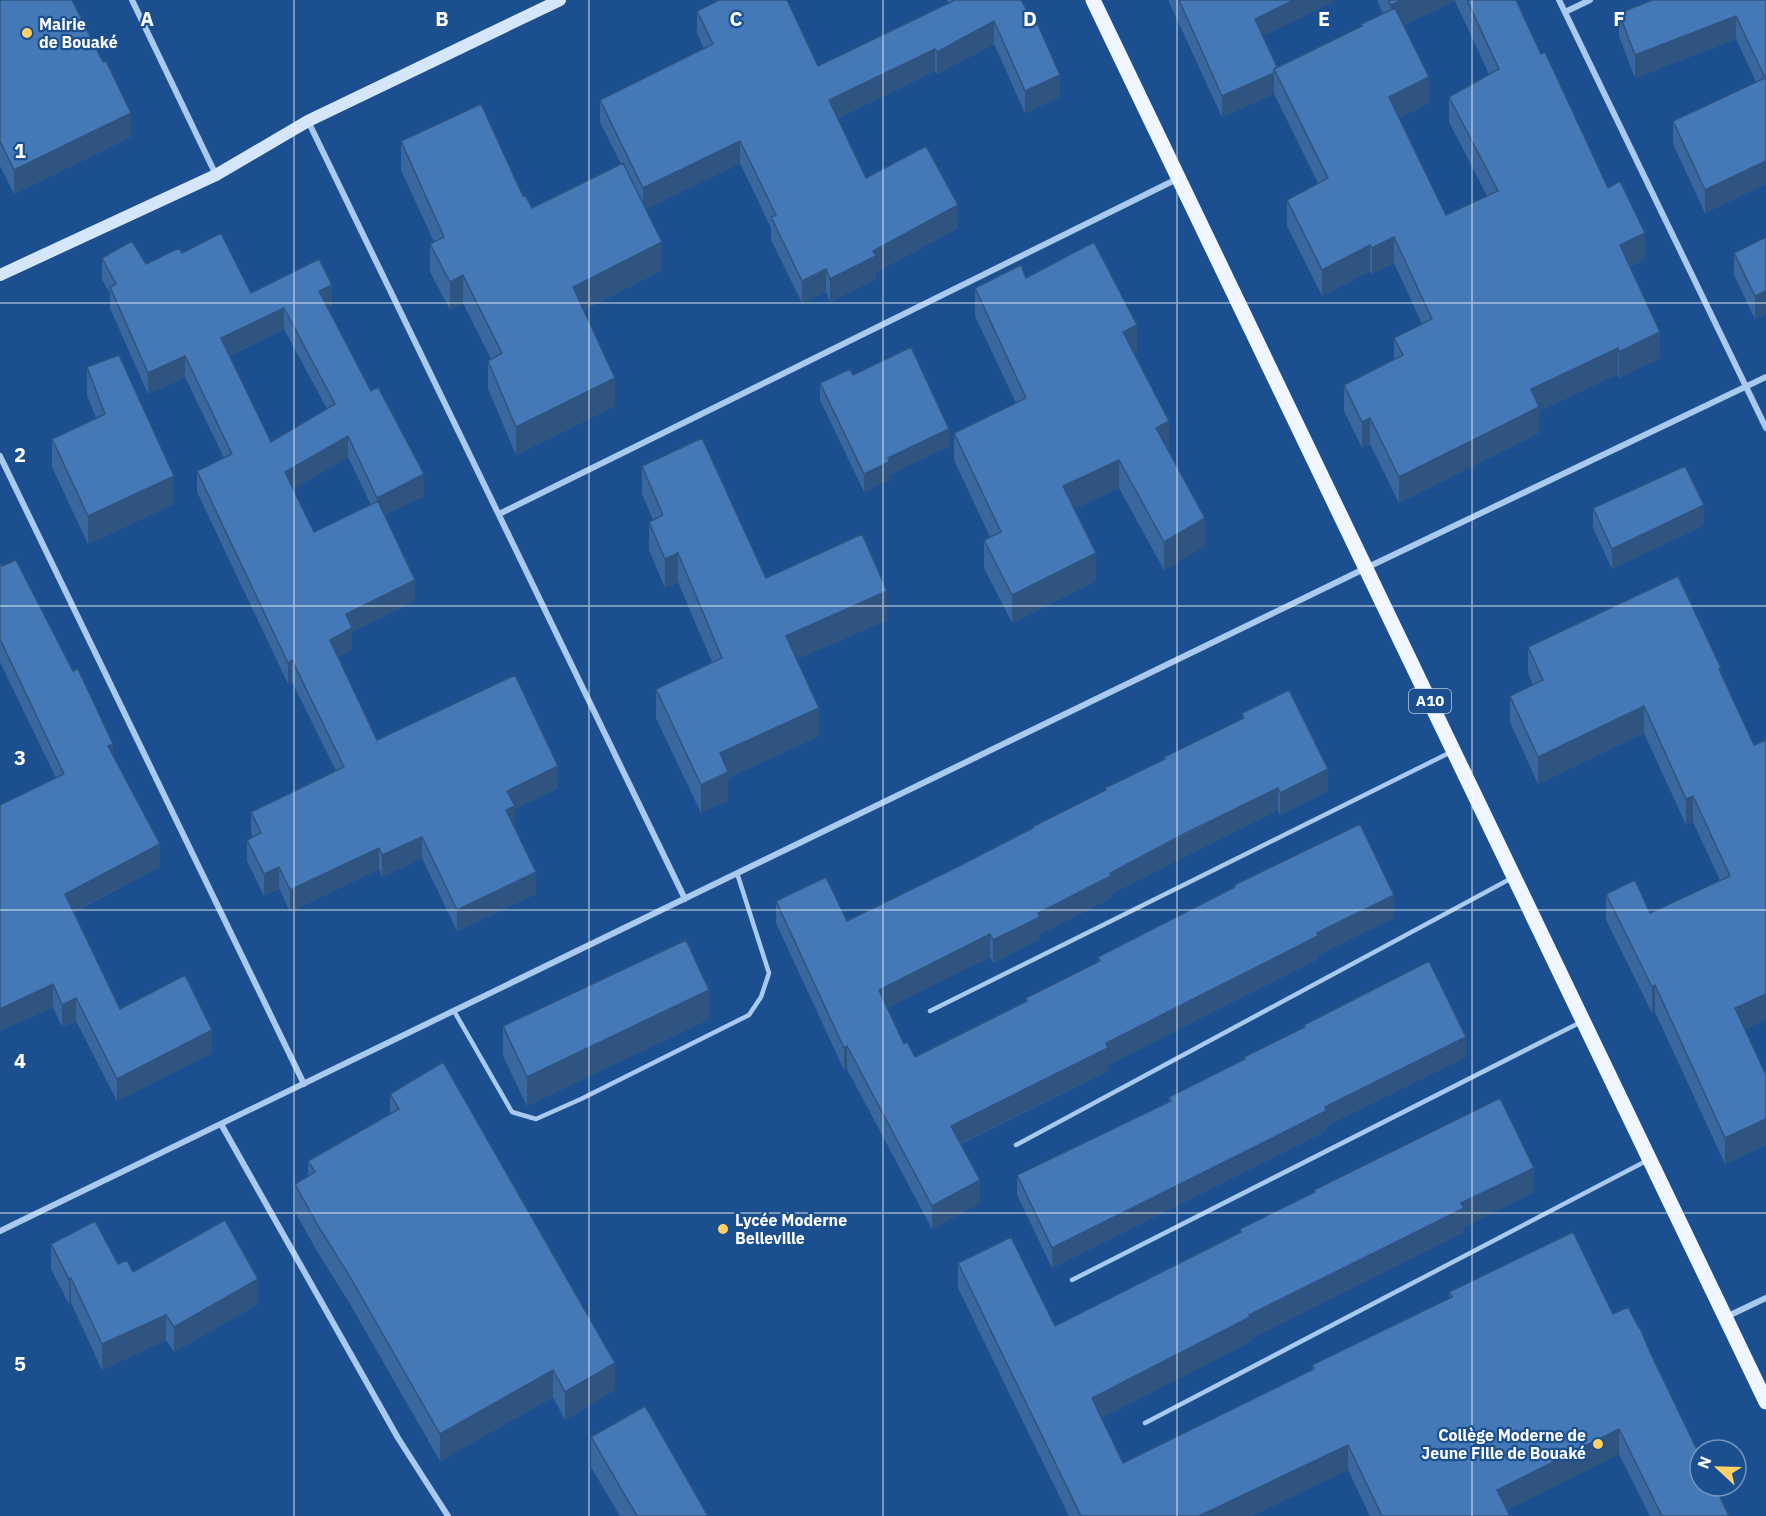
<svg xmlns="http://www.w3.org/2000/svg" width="1766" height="1516" viewBox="0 0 1766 1516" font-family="'IBM Plex Sans',sans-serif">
  <rect width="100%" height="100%" fill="#1b4f8f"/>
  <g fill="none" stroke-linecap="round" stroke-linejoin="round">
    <!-- lane -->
    <path stroke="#a9c9ee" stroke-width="4.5" d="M454 1011 512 1112 536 1119 581 1099 749 1015 761 997 769 973 737 873
      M930 1011 1451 752
      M1016 1145 1510 879
      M1072 1280 1581 1022
      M1145 1423 1648 1160"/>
    <!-- street -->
    <path stroke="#a9c9ee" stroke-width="6" d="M132 0 216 175
      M1559 0 1766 428
      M1565 12 1590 0
      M308 121 685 899
      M0 456 304 1084
      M499 514 1179 178
      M221 1124 398 1438 448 1516
      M0 1231 1366 568 1766 377
      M1726 1317 1766 1298"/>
    <!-- secondary -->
    <path stroke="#d6e6fa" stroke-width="12" d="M0 275 216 175 308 121 560 0"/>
    <!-- primary -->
    <path stroke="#f0f6ff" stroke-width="15" d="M1093 0 1766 1402"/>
  </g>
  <!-- wall -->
  <path fill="#3a679d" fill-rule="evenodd" d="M0 0 131 137 14 194 0 166Z
    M947 0H1021L1060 97 1025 113 994 44 937 74 935 71 838 118 866 178 958 228 876 272V279L830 302 826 292 802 303 771 240V228L740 163 646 209 662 270 584 310 615 406 516 455 488 389V361L491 359 463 303 450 310 430 272V244L434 242 401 170V141L523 196 532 208 621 164 600 122V100L704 49 697 33V11L818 66 948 3Z
    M1168 0H1333V2L1263 36 1277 67 1361 27V24L1383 14 1377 0H1516L1541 54 1608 188 1645 259 1629 267 1660 358 1619 378 1618 374 1539 411V433L1399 503 1370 444 1362 448 1344 411V385L1394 360V338L1422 324 1394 263 1372 274 1370 271 1322 296 1287 226V200L1318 183 1274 94 1222 117ZM1455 1 1489 74 1449 97V122L1487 196 1446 215 1399 118 1429 103 1404 25Z
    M1766 0V184L1705 213 1673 144V121L1756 82 1736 39 1635 78 1619 36V13Z
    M1766 237V314L1755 319 1734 275V253Z
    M182 253 251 293 332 306 327 308 424 496 385 515 415 601 352 632V650L338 657 377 740 558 788 515 809V828L536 894 457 931 422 858 382 877 379 869 290 912 279 888 264 896 247 861V840L253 837 251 833V812L336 771 292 682 288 684 197 492V471L224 458 185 377 148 394 110 308V293L102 280V258L146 264ZM284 329 327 409 271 442 230 356ZM348 457 371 505 314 532 293 489Z
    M1026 278 1137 353 1134 354 1169 449H1168L1205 546 1164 570 1119 488 1074 509 1096 581 1012 623 984 568V540L990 537 954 460V433L1016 403 975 316V288Z
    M87 367 174 504 88 544 52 467V439L96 418 87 395Z
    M853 375 949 446 889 475V480L864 492 820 400V383Z
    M642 466 766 578 887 620 797 659 819 736 728 778V800L701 813 656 718V689L712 662 678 582 665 588 649 550V522L653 520 642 494Z
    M1593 508 1704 525 1612 569 1593 528Z
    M0 562 113 756 160 867 74 912 120 1009 212 1053 117 1101 76 1021 62 1027 53 1007 0 1031V805L56 778 0 662Z
    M1528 647 1721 674 1745 1030 1766 1075V1145L1725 1164 1655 1012 1652 1013 1606 920V894L1650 913 1720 880 1693 822 1686 825 1644 733 1538 784 1510 722V696L1533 685 1528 673Z
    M1242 713 1328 791 1280 815 1278 810 1184 857 1111 894V898L1040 934V939L993 963 990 957 887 1008 904 1044 915 1057 1026 1001V998L1098 962V957L1234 887V885L1394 918 1318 955V959L1108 1065V1071L961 1144 980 1203 932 1229 847 1069 844 1070 776 923V901L847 921 957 867 1032 828V827L1105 791V788L1164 759V757L1242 719Z
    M709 1019 527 1106 503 1056V1026Z
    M1304 1025 1466 1057 1326 1126V1131L1052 1268 1017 1195V1175L1169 1102V1097L1244 1060V1057L1304 1028Z
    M390 1094 615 1390 565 1420 553 1397 440 1461 350 1304 317 1251 295 1212V1184L308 1176V1161L390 1114Z
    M1314 1190 1534 1192 1464 1227V1232L1250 1339V1342L1101 1418 1123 1463 1312 1370V1365L1449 1299V1292L1613 1314 1650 1352 1729 1516H1650L1619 1454 1507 1510 1510 1516H1370L1348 1470 1251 1516H1069L958 1288V1263L1055 1326 1240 1232V1229L1314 1192Z
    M51 1244 133 1272 258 1304 174 1352 166 1340 102 1370 71 1303 69 1304 51 1269Z
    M591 1437 708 1516H620L591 1467Z"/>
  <!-- shaded-wall -->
  <path fill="#305480" d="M1294 0H1333V2L1255 40V19Z
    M1402 0H1455V1L1391 31V5Z
    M1736 16V39L1635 78V55Z
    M994 21V44L937 74V52Z
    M935 49V71L829 122V100Z
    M1274 73V94L1222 117V96Z
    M1060 75V97L1025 113V91Z
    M1429 77V103L1389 123V97Z
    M131 113V137L14 194V170Z
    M740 141V163L643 211V188Z
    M1766 161V184L1705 213V190Z
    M958 205V228L876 272V279L830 302V279L873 251Z
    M1645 233V259L1620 271V245Z
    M1394 237V263L1372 274V248Z
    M662 242V270L573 315V287Z
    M1370 245V271L1322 296V270Z
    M826 269V292L802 303V281Z
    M463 275V303L450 310V282Z
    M332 285V306L319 312V291Z
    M1766 291V314L1755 319V296Z
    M284 308V329L221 360V338Z
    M1137 325V353L1123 360V332Z
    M1660 332V358L1619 378V352Z
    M1618 348V374L1539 411V433L1399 503V477L1531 389Z
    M185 356V377L148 394V373Z
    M615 378V406L516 455V427Z
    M1370 418V444L1362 448V422Z
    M1169 421V449L1156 456V428Z
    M949 429V446L889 475V480L864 492V474L888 458Z
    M348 436V457L285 494V472Z
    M1119 460V488L1063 514V486Z
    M424 474V496L377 519V498Z
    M174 476V504L88 544V516Z
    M1704 505V525L1612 569V549Z
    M1205 518V546L1164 570V542Z
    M678 553V582L665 588V559Z
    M1096 553V581L1012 623V595Z
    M415 580V601L352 632V650L330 661V640L346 614Z
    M887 591V620L786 664V636Z
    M292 660V682L288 684V663Z
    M1644 706V733L1538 784V757Z
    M819 708V736L728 778V800L701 813V785L720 753Z
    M113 744V766L108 746Z
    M558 766V788L515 809V828L506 810 507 791Z
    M1328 769V791L1280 815V793Z
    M1278 788V810L1111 894V898L1040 934V939L993 963V940L1038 913 1110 873Z
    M1693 796V822L1686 825V799Z
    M422 837V858L382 877V855Z
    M160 844V867L65 916V894Z
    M379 848V869L290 912V890Z
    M279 867V888L264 896V874Z
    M536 872V894L457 931V910Z
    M1394 895V918L1318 955V959L1108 1065V1071L951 1148V1126L1106 1043 1317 933Z
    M990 934V957L879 1012V990Z
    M53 984V1007L0 1031V1009Z
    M1655 985V1012L1652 1013V987Z
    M709 990V1019L527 1106V1077Z
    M1766 994V1020L1735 1034V1008Z
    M76 998V1021L62 1027V1005Z
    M212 1030V1053L117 1101V1079Z
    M1466 1037V1057L1326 1126V1131L1052 1268V1248L1325 1107Z
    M847 1046V1069L844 1070V1048Z
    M1766 1119V1145L1725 1164V1138Z
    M1534 1168V1192L1464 1227V1232L1250 1339V1342L1092 1423V1398L1461 1203Z
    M980 1180V1203L932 1229V1206Z
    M71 1278V1303L69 1304V1279Z
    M258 1279V1304L174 1352V1327Z
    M166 1315V1340L102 1370V1344Z
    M615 1363V1390L565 1420V1392Z
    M553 1370V1397L440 1461V1434Z
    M1619 1429V1454L1497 1515V1490Z
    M1348 1445V1470L1251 1516H1199Z"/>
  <!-- building -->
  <path fill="#4478b7" stroke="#305480" stroke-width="1.5" fill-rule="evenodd" d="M0 0H72L103 62 106 61 131 113 14 170 0 141Z
    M719 0H787L818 66 955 0H1021L1031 18 1034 16 1060 75 1025 91 994 21 937 52 935 49 829 100 866 178 926 146 958 205 873 251 876 256 830 279 826 269 802 281 771 217 776 215 740 141 643 188 600 100 713 44 697 11Z
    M1179 0H1294L1255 19 1277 67 1274 69V73L1222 96Z
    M1388 0H1402L1391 5Z
    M1467 0H1516L1541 54 1545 52 1608 188 1620 181 1645 233 1620 245 1660 332 1619 352 1618 348 1531 389 1539 407 1399 477 1370 418 1362 422 1344 385 1403 355 1394 338 1432 319 1394 237 1372 248 1370 245 1322 270 1287 200 1328 178 1274 69 1362 26 1361 24 1395 8 1429 77 1389 97 1446 215 1498 191 1449 97 1499 69Z
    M1653 0H1766V161L1705 190 1673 121 1765 78 1736 16 1635 55 1619 13Z
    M481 104 523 196 525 195 532 208 623 163 662 242 573 287 615 378 516 427 488 361 502 353 463 275 450 282 430 244 444 237 401 141Z
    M221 233 251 293 319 259 332 285 319 291 371 391 378 387 424 474 377 498 348 436 285 472 314 532 378 501 415 580 346 614 352 628 330 640 377 740 515 675 558 766 507 791 515 806 506 810 536 872 457 910 422 837 382 855 379 848 290 890 279 867 264 874 247 840 261 833 251 812 344 767 292 660 288 663 197 471 232 454 185 356 148 373 110 287 116 284 102 258 132 241 146 264 179 248 182 253ZM284 308 335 404 271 442 221 338Z
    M1766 237V291L1755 296 1734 253Z
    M1094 242 1137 325 1123 332 1169 421 1156 428 1205 518 1164 542 1119 460 1063 486 1096 553 1012 595 984 540 1001 532 954 433 1026 398 975 288 1021 265 1026 278Z
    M911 347 949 429 888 458 889 462 864 474 820 383 850 369 853 375Z
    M119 355 174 476 88 516 52 439 105 414 87 367Z
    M702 438 766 578 862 534 887 591 786 636 819 708 720 753 728 772 701 785 656 689 722 658 678 553 665 559 649 522 663 515 642 466Z
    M1685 466 1704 505 1612 549 1593 508Z
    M16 560 73 671 78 669 113 744 108 746 160 844 65 894 120 1009 185 975 212 1030 117 1079 76 998 62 1005 53 984 0 1009V805L64 774 0 639V562L2 566Z
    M1678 576 1721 668 1719 669 1754 745 1766 740V994L1735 1008 1766 1075V1119L1725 1138 1655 985 1652 987 1606 894 1635 880 1650 913 1730 876 1693 796 1686 799 1644 706 1538 757 1510 696 1543 680 1528 647Z
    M1289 690 1328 769 1280 793 1278 788 1184 834 1110 873 1111 876 1038 913 1040 917 993 940 990 934 879 990 904 1044 907 1042 915 1057 1027 1001 1026 998 1100 961 1098 957 1235 887 1234 885 1360 824 1394 895 1317 933 1318 936 1106 1043 1108 1048 951 1126 980 1180 932 1206 847 1046 844 1048 776 901 826 877 847 921 957 867 1033 828 1032 827 1106 790 1105 788 1165 759 1164 757 1244 718 1242 713Z
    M686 940 709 990 527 1077 503 1026Z
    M1429 961 1466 1037 1325 1107 1326 1111 1052 1248 1017 1175 1171 1101 1169 1097 1245 1059 1244 1057 1305 1027 1304 1025Z
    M443 1062 615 1363 565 1392 553 1370 440 1434 350 1277 317 1224 295 1184 315 1172 308 1161 399 1109 390 1094Z
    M1500 1098 1534 1168 1461 1203 1464 1208 1249 1315 1250 1317 1092 1398 1123 1463 1314 1369 1312 1365 1452 1297 1449 1292 1573 1232 1613 1314 1628 1307 1639 1328H1640L1650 1352 1700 1456V1486H1715L1729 1516H1662L1619 1429 1497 1490 1510 1516H1382L1348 1445 1199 1516H1081L958 1263 1011 1237 1055 1326 1241 1232 1240 1229 1315 1192 1314 1190Z
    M225 1220 258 1279 174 1327 166 1315 102 1344 71 1278 69 1279 51 1244 95 1221 118 1264 127 1260 133 1272Z
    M645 1406 708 1516H637L591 1437Z"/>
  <!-- grid -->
  <path fill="none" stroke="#fff" stroke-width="1.5" stroke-opacity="0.55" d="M294 0V1516M589 0V1516M883 0V1516M1177 0V1516M1472 0V1516M0 303H1766M0 606H1766M0 910H1766M0 1213H1766"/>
  <!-- markers -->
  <g fill="#ffd166" stroke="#1b4f8f" stroke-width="2">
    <circle cx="27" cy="33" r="6"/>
    <circle cx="723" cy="1229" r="6"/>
    <circle cx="1598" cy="1444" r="6"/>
  </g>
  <g text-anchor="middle" stroke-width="4.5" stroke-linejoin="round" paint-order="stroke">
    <!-- shield labels -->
    <rect fill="#1b4f8f" stroke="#bbcadd" stroke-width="1.5" x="1409" y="689" width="42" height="24" rx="4.5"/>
    <g font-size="15" font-weight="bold" fill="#fff">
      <text x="1430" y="706">A10</text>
    </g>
    <!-- poi labels -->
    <g font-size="16" font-weight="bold" fill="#fff" stroke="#1b4f8f" text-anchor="start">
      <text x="39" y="30">Mairie<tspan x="39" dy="18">de Bouaké</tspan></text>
      <text x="735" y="1226">Lycée Moderne<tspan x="735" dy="18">Belleville</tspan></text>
      <text x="1586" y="1441" text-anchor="end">Collège Moderne de<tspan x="1586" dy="18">Jeune Fille de Bouaké</tspan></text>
    </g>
  </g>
  <g font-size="20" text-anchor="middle" font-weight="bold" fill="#fff" stroke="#1b4f8f" stroke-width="4.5" stroke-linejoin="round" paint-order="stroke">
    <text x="147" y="26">A</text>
    <text x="442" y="26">B</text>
    <text x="736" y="26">C</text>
    <text x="1030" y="26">D</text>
    <text x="1324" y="26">E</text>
    <text x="1619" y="26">F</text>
    <text x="20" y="158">1</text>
    <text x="20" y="462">2</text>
    <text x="20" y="765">3</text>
    <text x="20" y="1068">4</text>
    <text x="20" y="1371">5</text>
  </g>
  <!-- north arrow -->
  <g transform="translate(1718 1468) rotate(292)"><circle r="28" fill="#1b4f8f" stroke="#7695bc" stroke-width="1.5"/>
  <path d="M0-4.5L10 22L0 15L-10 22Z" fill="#ffd166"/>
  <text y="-9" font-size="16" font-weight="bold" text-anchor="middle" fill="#ffffff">N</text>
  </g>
</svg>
